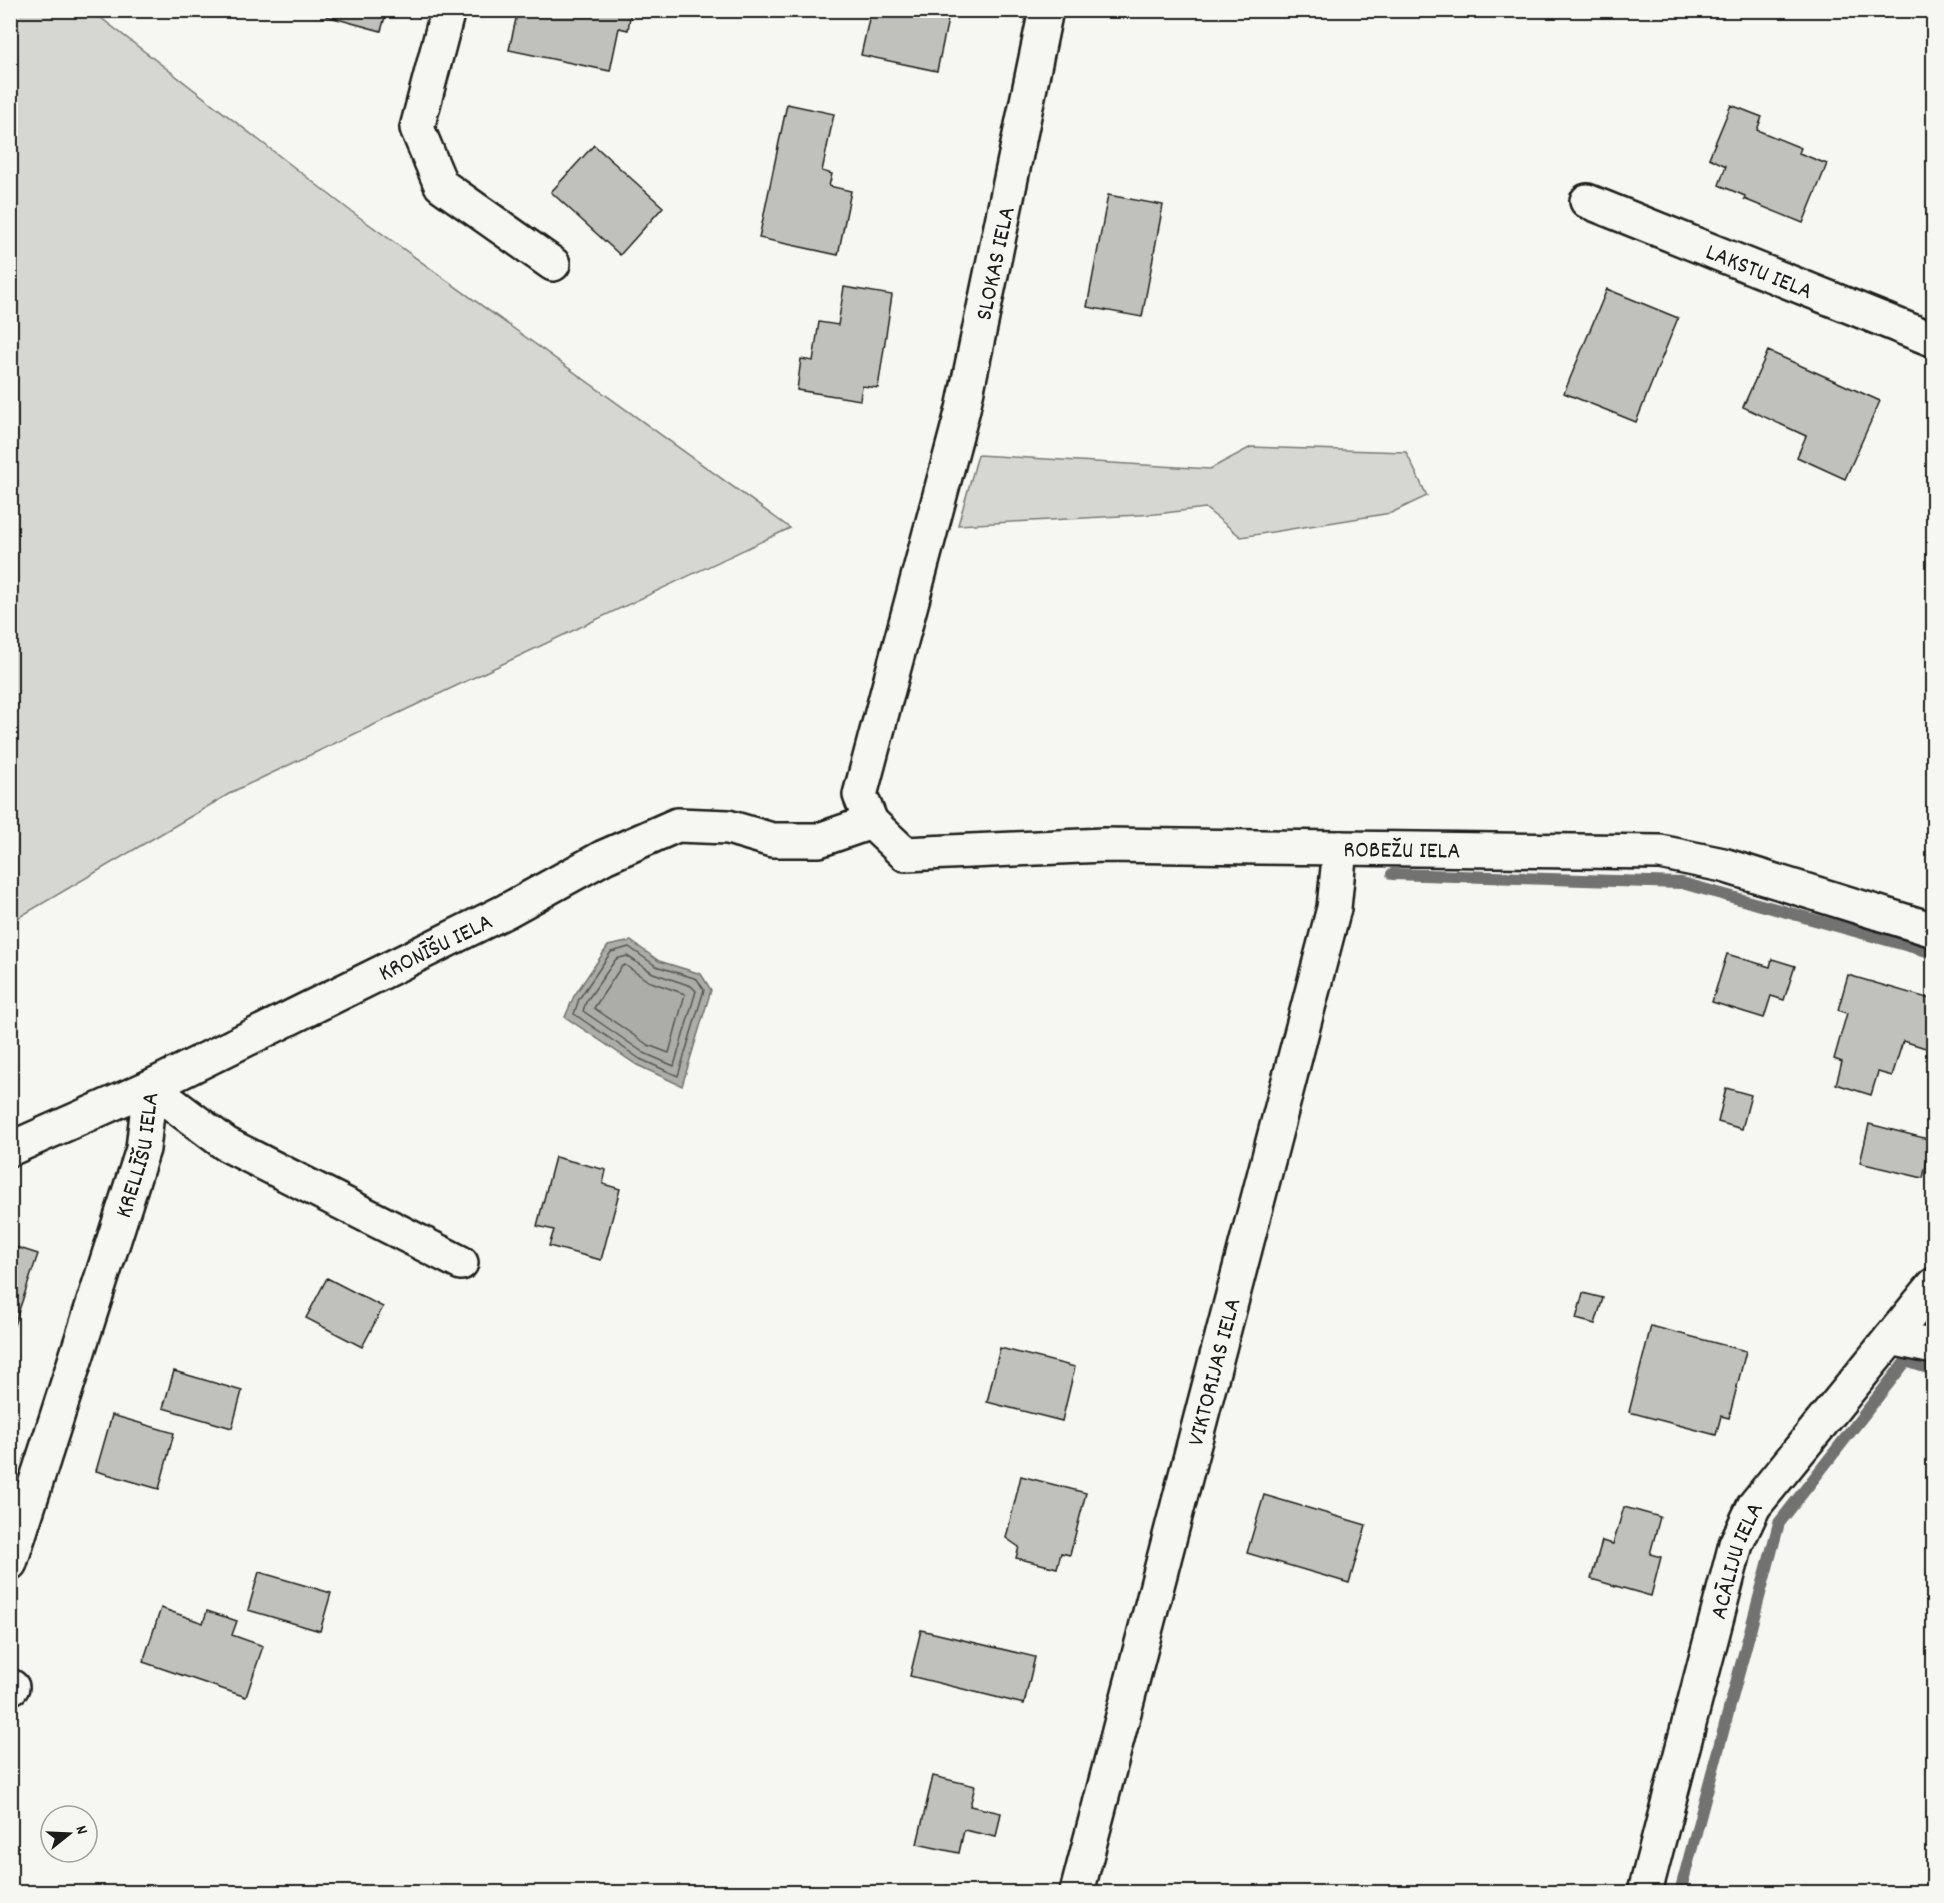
<svg xmlns="http://www.w3.org/2000/svg" width="1944" height="1903" viewBox="0 0 1944 1903" font-family="Dekko,sans-serif">
  <rect width="100%" height="100%" fill="#f6f6f2"/>
  <filter id="ink" filterUnits="userSpaceOnUse"><feTurbulence type="fractalNoise" baseFrequency=".0167" numOctaves="2"/><feDisplacementMap in="SourceGraphic" scale="12" xChannelSelector="R" yChannelSelector="G"/><feConvolveMatrix kernelMatrix="1 2 1 2 8 2 1 2 1" color-interpolation-filters="sRGB"/></filter>
  <g filter="url(#ink)">
    <!-- green -->
    <path fill="#d6d6d2" stroke="#797977" stroke-width="1.5" d="M10 11H92L348 209 790 528 234 791 11 922Z
      M1251 447 1406 452 1427 496 1391 513 1241 537 1205 508 1156 514 958 525 978 455 1210 469Z"/>
    <!-- water -->
    <path fill="#acaca9" stroke="#727271" stroke-width="1.5" d="M631 941 659 961 701 974 711 990 682 1086 637 1065 565 1017 574 996 608 946Z"/>
    <g fill="none" stroke-linecap="round" stroke-linejoin="round">
      <!-- shore -->
      <path stroke="#565654" stroke-width="1.5" d="M629 947 656 966 697 979 704 990 678 1076 640 1059 574 1014 579 999 611 952Z
        M627 956 653 973 691 986 696 991 674 1066 644 1053 583 1011 586 1002 616 959Z
        M625 965 648 981 685 994 669 1053 648 1045 594 1008 621 967Z"/>
      <!-- stream -->
      <path stroke="#727271" stroke-width="12" d="M1392 874 1682 883 1934 953
        M1680 1892 1779 1523 1906 1361 1934 1370"/>
    </g>
    <!-- building -->
    <path fill="#c0c0bd" stroke="#1c1c1c" stroke-width="1.5" d="M328 10H387L381 31 326 16Z
      M518 10H631L628 30 619 28 610 71 509 50Z
      M871 10H950L937 71 861 55Z
      M787 104 834 114 822 171 832 174 829 186 851 191 838 255 759 238Z
      M1731 105 1762 117 1757 130 1801 148 1799 153 1827 164 1803 223 1744 199 1745 196 1719 185 1726 166 1709 158Z
      M594 145 663 207 620 255 551 192Z
      M1108 195 1163 205 1142 317 1087 307Z
      M844 287 892 295 878 388 862 386 860 400 797 390 801 359 813 361 819 322 838 325Z
      M1607 289 1678 318 1636 422 1564 393Z
      M1768 351 1880 401 1845 479 1797 457 1806 436 1743 407Z
      M1727 954 1770 967 1772 959 1795 966 1784 1000 1771 996 1764 1018 1712 1002Z
      M1848 975 1934 1000V1032L1929 1049 1903 1041 1892 1076 1878 1072 1871 1095 1836 1084 1842 1062 1834 1059 1847 1013 1838 1010Z
      M1726 1088 1751 1095 1742 1129 1718 1122Z
      M1869 1124 1932 1140 1923 1178 1860 1163Z
      M555 1157 606 1170 603 1184 620 1189 601 1260 549 1246 554 1230 537 1226Z
      M10 1245 38 1254 10 1337Z
      M327 1278 383 1307 362 1347 306 1318Z
      M1583 1293 1603 1298 1595 1324 1576 1319Z
      M1651 1326 1746 1351 1729 1418 1721 1416 1716 1435 1629 1412Z
      M1000 1348 1075 1367 1062 1421 987 1402Z
      M174 1371 242 1391 232 1428 163 1408Z
      M112 1415 174 1433 159 1489 96 1471Z
      M1021 1476 1086 1493 1070 1555 1061 1553 1057 1568 1016 1558 1019 1547 1006 1538Z
      M1264 1495 1366 1525 1349 1583 1247 1553Z
      M1624 1507 1660 1517 1650 1554 1661 1557 1651 1596 1591 1579 1602 1541 1613 1544Z
      M259 1572 331 1593 320 1631 248 1610Z
      M161 1608 203 1623 207 1611 237 1621 232 1635 263 1646 246 1697 143 1662Z
      M921 1630 1035 1657 1024 1704 910 1676Z
      M933 1776 975 1786 970 1806 1001 1813 996 1837 964 1830 959 1853 917 1844Z"/>
    <g fill="none" stroke-linecap="round" stroke-linejoin="round">
      <defs>
        <g id="street">
          <path d="M448 10 417 128 441 185 553 264"/>
          <path id="s1" d="M1046 10 963 409 860 795 871 822 905 854 1104 845 1660 852 1723 865 1934 930"/>
          <path id="s2" d="M1587 201 1934 340"/>
          <path id="s3" d="M10 1149 150 1087 506 911 604 857 677 825 728 827 772 840H819L871 822"/>
          <path d="M1891 1338 1934 1347"/>
          <path id="s4" d="M10 1563 143 1149 150 1087 226 1144 461 1263"/>
          <path d="M10 1686 12 1687"/>
          <path id="s5" d="M1077 1892 1334 908 1340 848"/>
          <path id="s6" d="M1645 1892 1736 1544 1754 1506 1934 1285"/>
        </g>
      </defs>
      <!-- street casing -->
      <use href="#street" stroke="#1c1c1c" stroke-width="38"/>
      <!-- street -->
      <use href="#street" stroke="#f6f6f2" stroke-width="33"/>
    </g>
  </g>
  <g text-anchor="middle" stroke-width="6" stroke-linejoin="round" paint-order="stroke">
    <!-- street labels -->
    <g font-size="24" fill="#1c1c1c" stroke="#f6f6f2">
      <text transform="translate(994 263) rotate(-78)" y="8">SLOKAS IELA</text>
      <text dy="8" stroke="none"><textPath href="#s2" startOffset="186">LAKSTU IELA</textPath></text>
      <text dy="8" stroke="none"><textPath href="#s1" startOffset="1380">ROBEŽU IELA</textPath></text>
      <text dy="8" stroke="none"><textPath href="#s3" startOffset="471">KRONĪŠU IELA</textPath></text>
      <text dy="8" stroke="none"><textPath href="#s4" startOffset="428">KRELLĪŠU IELA</textPath></text>
      <text dy="8" stroke="none"><textPath href="#s5" startOffset="538">VIKTORIJAS IELA</textPath></text>
      <text dy="8" stroke="none"><textPath href="#s6" startOffset="344">ACĀLIJU IELA</textPath></text>
    </g>
  </g>
  <!-- margin -->
  <rect width="1944" height="1903" fill="none" stroke="#f6f6f2" stroke-width="36"/>
  <rect x="18" y="18" width="1908" height="1867" fill="none" stroke="#1c1c1c" stroke-width="2" filter="url(#ink)"/>
  <!-- north arrow -->
  <g transform="translate(69 1834) rotate(72)"><circle r="28" fill="#f6f6f2" stroke="#9f9f9c" stroke-width="1.5"/>
  <path d="M0-4.5L10 22L0 15L-10 22Z" fill="#1c1c1c"/>
  <text y="-9" font-size="16" font-weight="bold" text-anchor="middle" fill="#1c1c1c">N</text>
  </g>
</svg>
